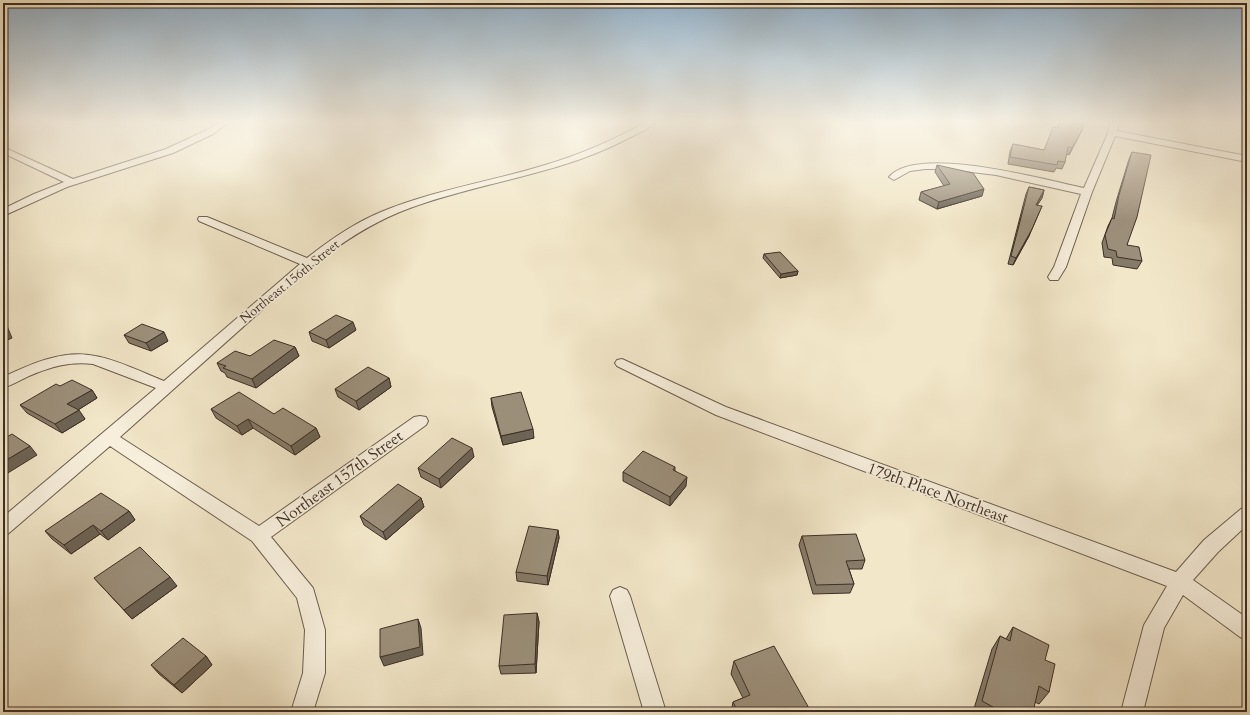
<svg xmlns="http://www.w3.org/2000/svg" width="1250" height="715" viewBox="0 0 1250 715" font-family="Cardo,serif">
  <rect width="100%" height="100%" fill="#f2e7c9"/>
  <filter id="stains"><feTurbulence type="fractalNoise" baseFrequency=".005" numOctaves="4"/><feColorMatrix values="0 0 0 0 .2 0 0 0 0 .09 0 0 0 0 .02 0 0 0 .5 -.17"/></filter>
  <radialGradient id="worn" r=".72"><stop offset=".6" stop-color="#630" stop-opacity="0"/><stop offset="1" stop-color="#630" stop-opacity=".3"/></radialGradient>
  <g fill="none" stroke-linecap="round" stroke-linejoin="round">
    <defs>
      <path id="street" d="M221 121H230L213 134 173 153 67 187 3 216V209L34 194 64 182 3 153V147L73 179 166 149 207 130Z
        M647 121H657C649 130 634 135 623 141 556 175 481 182 410 208 369 223 334 247 300 276L120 437 259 526 414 417 420 416 426 417 428 421 426 425 271 537 313 588 325 630V673L313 712H291L303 673 305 630 297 598 252 541 110 446 9 533 3 536V517L156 388 93 364C70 361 50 367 29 376 20 380 12 385 3 388V377C31 364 63 349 95 356 115 359 144 373 164 381L300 264 199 221 198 219 199 217H207L307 258C330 240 354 223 381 212 434 190 490 182 545 165 581 154 615 140 647 121Z
        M1111 121H1119L1117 131 1247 156V162L1115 136 1092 192 1066 267 1058 280H1050L1048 277 1054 267 1081 194 996 175 947 169H925L910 171 894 180 889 177C917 144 1045 180 1084 188L1108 133Z
        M622 359 726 407 1176 572 1204 540 1241 509 1247 507V525L1218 552 1193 580 1247 618V640L1240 637 1183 595 1164 628 1143 712H1121L1144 625 1167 586 716 415 617 366 615 363 617 360Z
        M620 587 627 590 630 596 666 712H644L610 596 613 590Z"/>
    </defs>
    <!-- street casing -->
    <use href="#street" stroke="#6b5d4e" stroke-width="2"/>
    <!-- street -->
    <use href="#street" fill="#f7efdc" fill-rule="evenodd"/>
  </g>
  <!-- wall -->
  <path fill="#867b69" stroke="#3e2f25" d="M1060 121H1084L1082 130 1079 136 1069 155 1066 154 1065 162 1062 169 1056 168 1054 172 1008 164 1010 151 1013 144 1044 150 1057 128Z
    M1132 152 1127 245 1142 261 1137 269 1113 265 1112 258 1104 257 1102 243 1108 226 1112 218 1116 202 1129 159Z
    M937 165 982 196 937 209 919 200 921 192 944 186 935 172Z
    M1029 187 1044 190 1042 198 1037 205 1029 236 1013 265 1008 264 1026 194Z
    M764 254 798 271 797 275 780 278 763 258Z
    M356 330 329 348 312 341 309 332Z
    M124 335 168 341 151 351 129 343Z
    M295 347 299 356 256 388 227 377 225 373 221 371 217 363Z
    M389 378 391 387 359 410 338 397 335 389Z
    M60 386 92 390 97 398 78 410 85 419 62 433 27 413 20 405Z
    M491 398 534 438 503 445 492 407Z
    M211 409 274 414 316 428 320 437 295 455 253 428 242 435 216 418Z
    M474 457 441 488 421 477 418 468Z
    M675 467V471L686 486 670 506 623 481V472Z
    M421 498 424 507 386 540 364 525 360 516Z
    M129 511 135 520 108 540 100 534 71 554 52 539 45 531Z
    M558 530 559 538 548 585 517 581 516 572Z
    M802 536 865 560 862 569H849L854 584 850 593 813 594 799 545Z
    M94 578 177 586 132 619Z
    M537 613 539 622 536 673 501 674 499 666Z
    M1013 627 1045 660 1049 692 1039 704 1035 702 1033 712H973L992 649 1000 636 1006 639Z
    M206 656 212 665 182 693 159 674 151 665Z
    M734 661 810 710V712H731L733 702 743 698 731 674Z"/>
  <!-- shaded-wall -->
  <path fill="#6d6455" stroke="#3e2f25" d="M1082 130 1079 136 1069 155 1072 148Z
    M984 189 982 196 937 209 939 202Z
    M1044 190 1042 198 1033 212 1036 205Z
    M1042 206 1029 236 1013 265 1016 258Z
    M798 271 797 275 780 278 781 274Z
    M3 321 7 326 12 338 3 342Z
    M353 322 356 330 329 348 326 340Z
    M164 332 168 341 151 351 146 343Z
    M295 347 299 356 256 388 252 379Z
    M389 378 391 387 359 410 356 401Z
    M92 390 97 398 73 413 67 404Z
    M79 410 85 419 62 433 55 424Z
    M248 419 253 428 242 435 237 426Z
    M316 428 320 437 295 455 291 446Z
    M533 429 534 438 503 445 501 436Z
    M30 446 37 455 3 476V462Z
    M472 448 474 457 441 488 439 479Z
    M687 477 686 486 670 506V497Z
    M421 498 424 507 386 540 383 532Z
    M129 511 135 520 108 540 101 531Z
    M93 525 100 534 71 554 64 545Z
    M558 530 559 538 548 585 547 576Z
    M170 577 177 586 132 619 124 610Z
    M537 613 539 622 536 673 535 664Z
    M418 619 421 628 423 655 384 666 380 657Z
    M206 656 212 665 182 693 174 685Z"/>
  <!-- building -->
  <path fill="#9c8f7a" stroke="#3e2f25" d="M1060 121H1084L1082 130 1072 148 1068 147 1065 162 1058 161 1057 165 1010 157 1013 144 1044 150 1053 127 1058 128Z
    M1132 152 1151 155 1137 217 1127 245 1139 247 1142 261 1117 257 1116 251 1108 249 1105 235 1112 218 1114 219 1119 195Z
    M937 165 973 173 984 189 939 202 921 192 950 184Z
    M1029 187 1044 190 1036 205 1042 206 1032 229 1016 258 1011 256Z
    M780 252 798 271 781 274 764 254Z
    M336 315 353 322 326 340 309 332Z
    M3 323 6 329 3 331Z
    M142 324 164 332 146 343 124 335Z
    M274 340 295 347 252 379 223 368 226 366 217 363 235 351 250 356Z
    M368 367 389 378 356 401 335 389Z
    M72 380 92 390 67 404 79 410 55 424 20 405 56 384 60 386Z
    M239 392 274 414 283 408 316 428 291 446 248 419 237 426 211 409Z
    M521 392 533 429 501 436 491 398Z
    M12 434 30 446 3 462V439Z
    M452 438 472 448 439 479 418 468Z
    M643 451 675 467 673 470 687 477 670 497 623 472Z
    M398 484 421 498 383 532 360 516Z
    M101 493 129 511 101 531 93 525 64 545 45 531Z
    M529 526 558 530 547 576 516 572Z
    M856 534 865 560 846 561 854 584 816 585 802 536Z
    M140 547 170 577 124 610 94 578Z
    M537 613 535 664 499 666 504 615Z
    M418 619 420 647 380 657V629Z
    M1013 627 1049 645 1045 660 1055 664 1049 692 1039 686 1033 712H1002L982 701 1000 636 1010 641Z
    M183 638 206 656 174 685 151 665Z
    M774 646 810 710 806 712H738L733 702 750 695 734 661Z
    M930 709 933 712H928Z"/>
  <!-- sky -->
  <linearGradient id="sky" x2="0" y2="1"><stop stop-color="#93afc5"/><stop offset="0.55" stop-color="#f9f4e7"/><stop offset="1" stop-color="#f9f4e7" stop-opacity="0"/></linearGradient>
  <rect width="1250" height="221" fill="url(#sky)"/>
  <g text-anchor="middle" stroke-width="3.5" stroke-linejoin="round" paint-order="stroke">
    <!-- street labels -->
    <g font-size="13" fill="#3e2f25" stroke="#f7efdc">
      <text transform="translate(289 281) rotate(-39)" y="5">Northeast 156th Street</text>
    </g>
    <!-- near-street labels -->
    <g font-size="16" fill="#3e2f25" stroke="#f7efdc">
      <text transform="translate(339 478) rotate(-36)" y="6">Northeast 157th Street</text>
      <text transform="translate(938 492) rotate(20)" y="6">179th Place Northeast</text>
    </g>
  </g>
  <!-- margin -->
  <rect width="1250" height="715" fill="none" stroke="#f2e7c9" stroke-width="16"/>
  <rect x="4" y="4" width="1242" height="707" fill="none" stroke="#3e2f25" stroke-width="2"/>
  <rect x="8" y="8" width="1234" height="699" fill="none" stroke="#3e2f25"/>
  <rect width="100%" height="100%" filter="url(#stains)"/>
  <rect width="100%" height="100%" fill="url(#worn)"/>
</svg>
